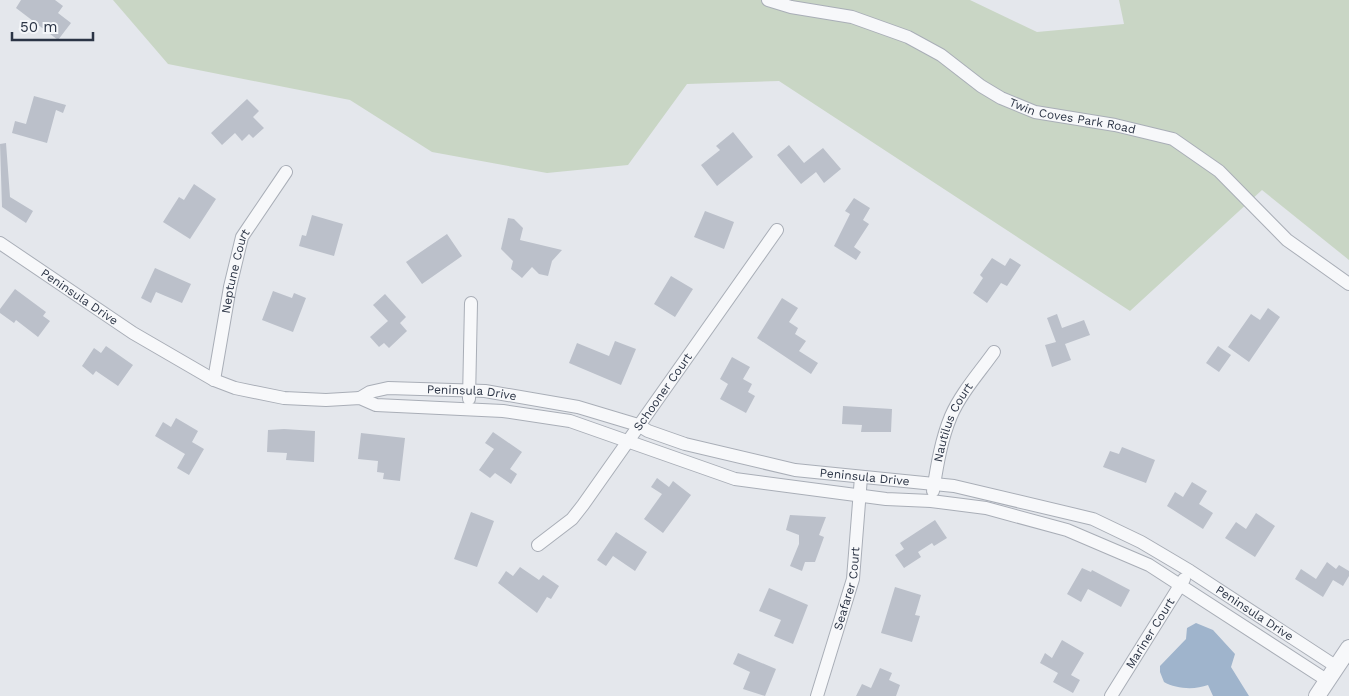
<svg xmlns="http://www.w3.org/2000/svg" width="1349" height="696" viewBox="0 0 1349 696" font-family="'Work Sans',sans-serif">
  <rect width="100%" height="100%" fill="#e4e7ec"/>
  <!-- green -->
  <path fill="#c9d6c5" d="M113 0H970L1037 32 1124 24 1119 0H1349V260L1262 190 1130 311 779 81 687 84 628 165 547 173 432 152 350 100 168 64Z"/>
  <!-- water -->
  <path fill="#9fb4cc" d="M1196 623 1213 630 1235 654 1231 667 1249 696H1213L1208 685C1195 690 1176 689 1164 682L1160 672V666L1186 639 1187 628Z"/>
  <!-- building -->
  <path fill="#bbc0ca" d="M21 0H55L63 6 58 13 71 23 58 40 16 8Z
    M34 96 66 105 63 113 56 110 47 143 12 133 15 121 26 124Z
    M247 99 259 111 253 117 264 128 253 138 249 134 242 141 235 133 222 145 211 133Z
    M733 132 753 157 717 186 701 165 720 150 716 146Z
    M6 143 10 197 33 211 26 223 2 207 0 144Z
    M789 145 804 163 823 148 841 169 824 183 816 172 801 184 777 155Z
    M194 184 216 199 190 239 163 222 179 197 184 200Z
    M854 198 870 208 863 220 869 224 854 247 861 252 856 260 834 246 850 214 845 211Z
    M705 211 734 222 724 249 694 237Z
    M312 215 343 224 334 256 299 246 302 235 306 236Z
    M508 218 514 219 523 228 520 240 562 250 552 261 548 276 539 274 532 267 522 278 511 269 513 261 501 249Z
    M447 234 462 256 422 284 406 262Z
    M992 258 1005 266 1010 258 1021 265 1007 286 1001 283 987 303 973 293 983 278 980 275Z
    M155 268 191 284 182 303 156 292 151 303 141 298Z
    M671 276 693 289 675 317 654 304Z
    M15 289 46 312 43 316 50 321 38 337 16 320 14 323 0 313V309Z
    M273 291 292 298 294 293 306 298 293 332 262 320Z
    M385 294 406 317 400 323 407 331 389 348 384 343 379 347 370 337 388 321 373 305Z
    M782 298 798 308 789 322 798 328 795 334 806 341 799 351 818 363 811 374 757 338Z
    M1268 308 1280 317 1249 362 1228 347 1251 314 1260 320Z
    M1057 314 1062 328 1084 320 1090 335 1065 344 1071 360 1052 367 1045 345 1056 342 1047 318Z
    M615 341 636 349 621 385 569 363 577 343 609 356Z
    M106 346 133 365 118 386 96 371 93 375 82 366 94 348 101 353Z
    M1218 346 1231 355 1219 372 1206 363Z
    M732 357 750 367 743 379 752 384 748 392 755 396 746 413 720 399 728 384 720 379Z
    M843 406 892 409 891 432H861L862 425 842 424Z
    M176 418 198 431 192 442 204 449 189 475 177 468 185 454 155 436 163 422 171 427Z
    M284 429 315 431 314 462 286 460 287 453 267 452 268 430Z
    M493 432 522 452 510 469 517 474 511 484 495 473 490 478 479 470 494 449 485 443Z
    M361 433 405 438 400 481 383 479 384 473 377 472 378 461 358 459Z
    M1122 447 1155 460 1146 483 1103 467 1110 451 1119 454Z
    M657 478 669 487 673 481 691 495 663 533 644 519 662 494 651 487Z
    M1192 482 1207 491 1199 504 1213 513 1203 529 1167 506 1175 492 1183 497Z
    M471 512 494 521 477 567 454 559Z
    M1256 513 1275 526 1255 557 1225 538 1236 522 1246 529Z
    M790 515 826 517 819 535 824 537 815 562H805L802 571 790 566 799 544V535L786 530Z
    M935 520 947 538 934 546 932 543 918 552 921 557 904 568 895 555 904 549 900 543Z
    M616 532 647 552 635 571 613 556 606 566 597 560Z
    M1327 562 1336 569 1339 565 1349 571V576L1343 586 1333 580 1323 597 1295 579 1301 569 1316 579Z
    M520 567 539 580 543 575 559 586 551 599 547 597 537 613 498 583 506 571 513 576Z
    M1082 568 1091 572 1092 570 1130 590 1121 607 1088 589 1081 602 1067 594Z
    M895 587 921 595 915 615 920 616 912 642 881 633Z
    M769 588 808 605 793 644 774 636 781 620 759 611Z
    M1062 640 1084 653 1071 675 1080 680 1073 693 1053 682 1058 673 1040 663 1045 653 1052 658Z
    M738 653 776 669 765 696 743 689 750 672 733 664Z
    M880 668 892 673 889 680 900 685 896 696H856L862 684 871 688Z"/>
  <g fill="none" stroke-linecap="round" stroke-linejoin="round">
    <defs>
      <g id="minor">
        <path id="s1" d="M768 0 791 7 852 17 908 37 941 55 981 86 1001 98 1035 112 1115 125 1173 139 1219 171 1287 240 1349 284"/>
        <path id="s2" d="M0 243 133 333 214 380 235 388 284 398 326 400 360 398 376 405 503 411 570 421 735 479 886 499 931 501 986 508 1067 530 1149 565 1328 681"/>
        <path id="s3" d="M214 380 230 287 242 237 286 172"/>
        <path id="s4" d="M360 398 370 392 388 388 485 391 578 407 638 425 648 431 685 444 795 470 954 486 1093 519 1141 542 1190 571 1337 667"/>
        <path d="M469 399 471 303"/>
        <path id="s5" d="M933 491C937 466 941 440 951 416 961 393 979 373 994 352"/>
        <path id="s6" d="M538 545 572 519 583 505 777 230"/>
        <path id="s7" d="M817 696 853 579 861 477"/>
        <path id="s8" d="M1111 696 1184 579"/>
      </g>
      <path id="tertiary" d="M1317 696 1349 648"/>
    </defs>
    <!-- minor casing -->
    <use href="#minor" stroke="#a9aeb7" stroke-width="14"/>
    <!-- tertiary casing -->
    <use href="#tertiary" stroke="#a9aeb7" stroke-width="18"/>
    <!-- minor -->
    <use href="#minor" stroke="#f7f8fa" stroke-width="12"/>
    <!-- tertiary -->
    <use href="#tertiary" stroke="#f7f8fa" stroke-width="16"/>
  </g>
  <g text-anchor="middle" stroke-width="5" stroke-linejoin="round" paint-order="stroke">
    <!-- street labels -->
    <g font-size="12" fill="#2b3445" stroke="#f4f6f9">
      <text dy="4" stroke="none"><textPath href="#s1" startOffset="331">Twin Coves Park Road</textPath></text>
      <text dy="4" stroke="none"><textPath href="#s3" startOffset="111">Neptune Court</textPath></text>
      <text dy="4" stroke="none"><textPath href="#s2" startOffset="96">Peninsula Drive</textPath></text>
      <text dy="4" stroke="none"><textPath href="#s6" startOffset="199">Schooner Court</textPath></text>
      <text dy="4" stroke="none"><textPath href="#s4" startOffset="114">Peninsula Drive</textPath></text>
      <text dy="4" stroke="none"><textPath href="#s5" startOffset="72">Nautilus Court</textPath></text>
      <text dy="4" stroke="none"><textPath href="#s4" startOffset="518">Peninsula Drive</textPath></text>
      <text dy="4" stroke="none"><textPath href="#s7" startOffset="112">Seafarer Court</textPath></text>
      <text dy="4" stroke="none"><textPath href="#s4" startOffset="938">Peninsula Drive</textPath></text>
      <text dy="4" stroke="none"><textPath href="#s8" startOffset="74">Mariner Court</textPath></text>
    </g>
  </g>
  <!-- scale -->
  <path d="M12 32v8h81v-8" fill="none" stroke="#2b3445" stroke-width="2.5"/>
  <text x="20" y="32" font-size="15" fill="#2b3445" stroke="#f4f6f9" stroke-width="4" paint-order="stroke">50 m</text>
</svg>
